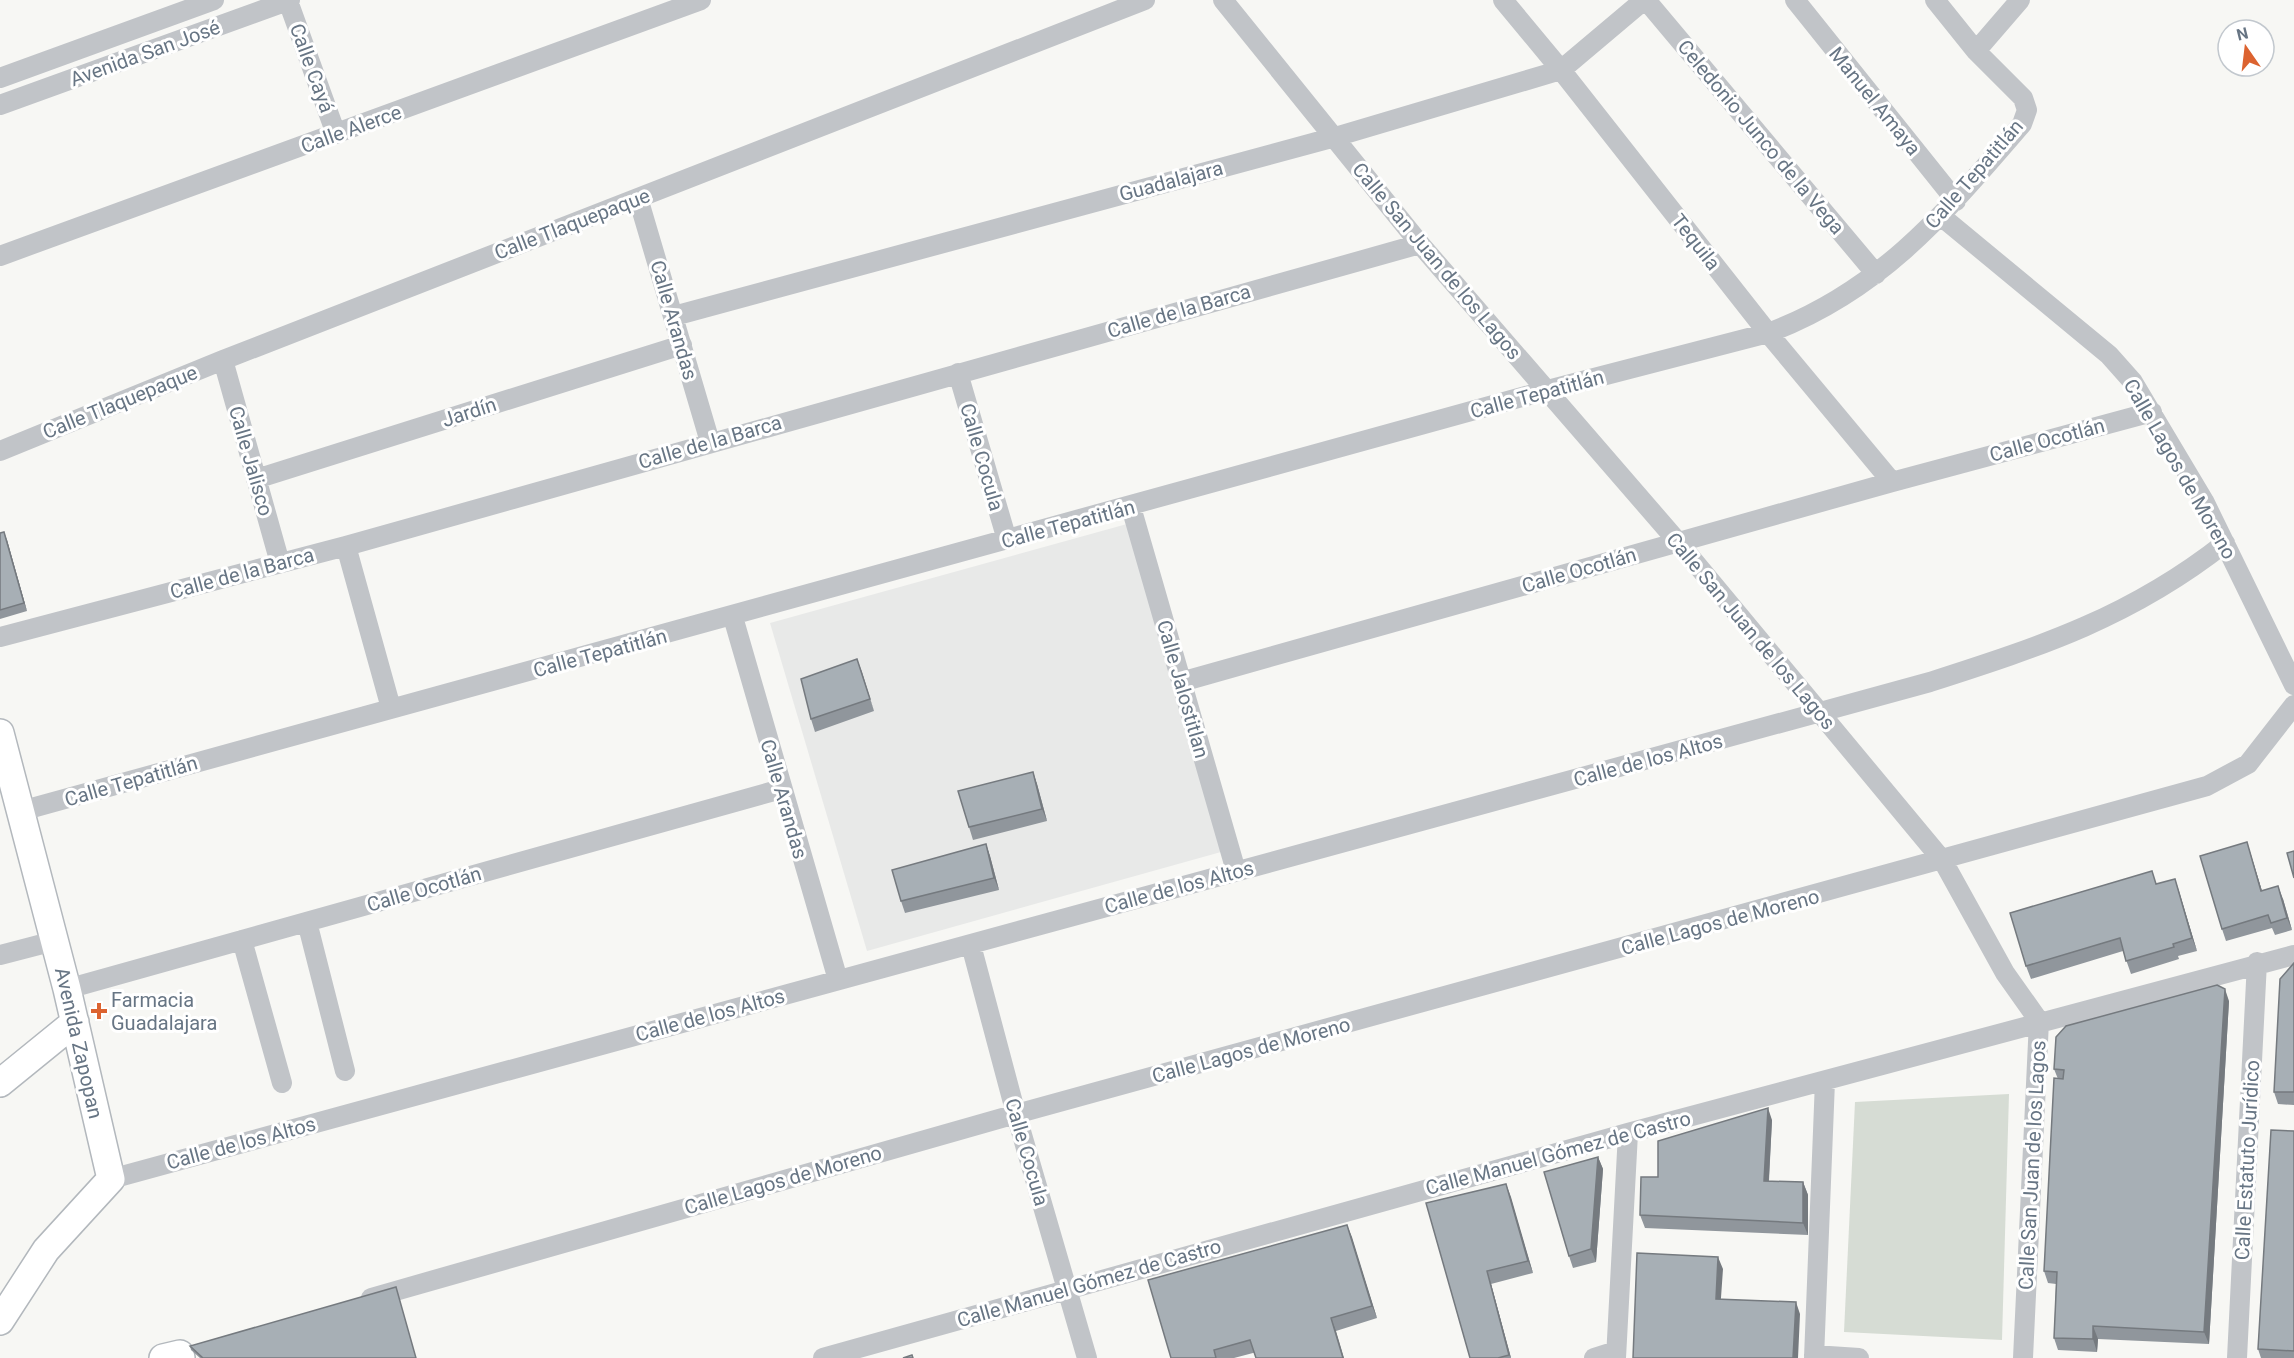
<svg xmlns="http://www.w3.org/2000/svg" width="2294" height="1358" viewBox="0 0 2294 1358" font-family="Roboto,sans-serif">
  <rect width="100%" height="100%" fill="#f7f7f4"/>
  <!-- built -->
  <path fill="#e8e9e8" d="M1127 524 1221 852 867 951 770 623Z"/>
  <!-- green -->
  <path fill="#d6dcd4" d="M2009 1094 2002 1340 1844 1332 1855 1102Z"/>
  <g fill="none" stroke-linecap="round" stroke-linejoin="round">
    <defs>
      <path id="secondary" d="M0 733 67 989 111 1179 46 1250 0 1321
        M0 1083 75 1022
        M163 1358 180 1354 181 1358"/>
    </defs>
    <!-- secondary casing -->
    <use href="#secondary" stroke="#b3b8bd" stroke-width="30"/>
    <!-- street -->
    <path stroke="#c1c4c8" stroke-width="20" d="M1223 0 1420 244 1678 542 1943 861 2005 973 2039 1021 2023 1358
      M1503 0 1561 70 1768 333 1892 482
      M1646 0 1876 274
      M1795 0 1956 201
      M288 1 336 134
      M1976 51 2020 0
      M0 78 214 0
      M0 105 290 0
      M638 198 710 442
      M1942 217 2109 355 2133 382 2204 501 2294 685
      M0 256 701 0
      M674 316 1335 137 1561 70 1644 0
      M223 360 280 563
      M958 373 1007 540
      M0 451 223 360 1145 0
      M256 479 682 345
      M1131 507 1236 871
      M346 546 391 708
      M733 617 838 980
      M0 637 346 546 1420 244
      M1181 682 1892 482 2152 412
      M21 811 1544 391 1768 333C1881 291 1946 212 2022 124L2027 110 2023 98 1976 51 1935 0
      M307 922 345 1071
      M242 940 282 1083
      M971 945 1016 1114 1087 1358
      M0 955 54 941
      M67 989 781 789
      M111 1179 1930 682C2042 646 2131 617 2225 543
      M371 1298 1016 1114 2207 786 2248 764 2294 705
      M1814 1355 1859 1358
      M823 1358 1628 1133 2294 955
      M1594 1358 1616 1351
      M1616 1358 1628 1133
      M1814 1358 1825 1081
      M2237 1358 2257 962"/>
    <!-- secondary -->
    <use href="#secondary" stroke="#fff" stroke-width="27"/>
  </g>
  <!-- wall -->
  <path fill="#90969c" d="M0 533 7 540 27 611 0 619Z
    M857 659 874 711 815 732 811 719Z
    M1033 772 1037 784 1047 821 973 840 969 827Z
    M2247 842 2262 891 2283 899 2292 930 2275 935 2272 928 2226 941 2222 929Z
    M986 844 990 856 999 890 905 913 901 901Z
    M2175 879 2197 951 2178 956 2179 959 2131 974 2123 951 2031 979 2026 966 2157 884Z
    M2294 963V1105L2278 1104 2274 1092Z
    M2229 1001 2209 1344 2098 1339 2097 1352 2058 1350 2054 1338 2056 1284 2048 1283 2044 1271 2058 1079 2054 1069Z
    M1772 1120 1769 1181 1803 1182 1808 1195V1235L1645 1228 1640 1215 1658 1177Z
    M2294 1131V1358H2261L2258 1349Z
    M1598 1157 1603 1169 1596 1262 1573 1268 1569 1256Z
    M1506 1184 1533 1273 1491 1284 1511 1358H1470L1426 1203Z
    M1347 1225 1377 1318 1336 1331 1234 1358H1171Z
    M190 1346 416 1358H200L191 1350Z"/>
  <!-- shaded-wall -->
  <path fill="#757a7f" d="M4 532 7 540 27 611 24 603Z
    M857 659 862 672 874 711 870 699Z
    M1033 772 1037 784 1047 821 1042 809Z
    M2247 842 2251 855 2266 904 2261 891Z
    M986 844 990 856 999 890 994 878Z
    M2175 879 2179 891 2197 951 2192 938Z
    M2278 886 2283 899 2292 930 2287 918Z
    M2225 989 2229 1001 2209 1344 2204 1332Z
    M1768 1108 1772 1120 1768 1194 1764 1181Z
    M1598 1157 1603 1169 1596 1262 1591 1249Z
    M1803 1182 1808 1195V1235L1803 1223Z
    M1506 1184 1511 1197 1533 1273 1528 1261Z
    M1347 1225 1352 1237 1377 1318 1372 1306Z
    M1718 1257 1723 1269 1720 1312 1716 1299Z
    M1487 1271 1491 1284 1511 1358 1509 1355Z
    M1796 1302 1800 1314 1798 1358H1793Z
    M1331 1318 1336 1331 1344 1358H1343Z
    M2093 1326 2098 1339 2097 1352 2093 1339Z"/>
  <!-- building -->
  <path fill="#a7afb5" stroke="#757a7f" stroke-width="1.5" d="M4 532 24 603 0 610V533Z
    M857 659 870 699 811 719 801 679Z
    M1033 772 1042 809 969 827 958 791Z
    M2247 842 2261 891 2278 886 2287 918 2271 923 2268 915 2222 929 2200 856Z
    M986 844 994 878 901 901 892 870Z
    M2294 851V878L2287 853Z
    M2152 871 2156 884 2175 879 2192 938 2173 944 2174 947 2126 961 2120 938 2026 966 2010 913Z
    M2294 963V1092H2274L2280 979Z
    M2217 985 2225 989 2204 1332 2093 1326V1339L2054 1338 2057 1272 2044 1271 2054 1078 2063 1079 2064 1070 2054 1069 2056 1037 2066 1026Z
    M1768 1108 1764 1181 1803 1182V1223L1640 1215 1641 1177H1658V1141Z
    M2271 1130 2294 1131V1351L2258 1349Z
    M1598 1157 1591 1249 1569 1256 1544 1172Z
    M1506 1184 1528 1261 1487 1271 1509 1355 1498 1358H1470L1426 1203Z
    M1347 1225 1372 1306 1331 1318 1343 1358H1256L1250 1340 1214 1350 1216 1358H1171L1148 1280Z
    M1637 1253 1718 1257 1716 1299 1796 1302 1793 1358H1633Z
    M396 1287 416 1358H203L190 1346Z
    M912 1355 913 1358H903Z"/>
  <!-- markers -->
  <path fill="#dc6330" stroke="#fff" stroke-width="2" d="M96 1002h6v6h6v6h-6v6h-6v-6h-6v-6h6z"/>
  <g text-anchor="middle" stroke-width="6" stroke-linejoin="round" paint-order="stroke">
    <!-- street labels -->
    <g font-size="20" fill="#677584" stroke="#fff">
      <text transform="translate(145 53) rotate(-20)" y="7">Avenida San José</text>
      <text transform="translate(312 68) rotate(70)" y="7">Calle Cayá</text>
      <text transform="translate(1875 101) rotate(51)" y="7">Manuel Amaya</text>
      <text transform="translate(351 129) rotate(-20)" y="7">Calle Alerce</text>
      <text transform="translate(1761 137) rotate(50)" y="7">Celedonio Junco de la Vega</text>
      <text transform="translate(1974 174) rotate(-49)" y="7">Calle Tepatitlán</text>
      <text transform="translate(1171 181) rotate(-15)" y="7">Guadalajara</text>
      <text transform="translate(572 224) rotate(-21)" y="7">Calle Tlaquepaque</text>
      <text transform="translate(1696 242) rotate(52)" y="7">Tequila</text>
      <text transform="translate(1437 261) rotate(50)" y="7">Calle San Juan de los Lagos</text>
      <text transform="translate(1179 311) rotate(-16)" y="7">Calle de la Barca</text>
      <text transform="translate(674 320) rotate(74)" y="7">Calle Arandas</text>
      <text transform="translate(1537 394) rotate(-15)" y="7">Calle Tepatitlán</text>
      <text transform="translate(120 402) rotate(-22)" y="7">Calle Tlaquepaque</text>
      <text transform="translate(469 412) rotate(-18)" y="7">Jardín</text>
      <text transform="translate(2047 440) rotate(-15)" y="7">Calle Ocotlán</text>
      <text transform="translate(710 442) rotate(-16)" y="7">Calle de la Barca</text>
      <text transform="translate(982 457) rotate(74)" y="7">Calle Cocula</text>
      <text transform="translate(251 461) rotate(74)" y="7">Calle Jalisco</text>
      <text transform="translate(2180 469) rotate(60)" y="7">Calle Lagos de Moreno</text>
      <text transform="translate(1068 524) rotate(-15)" y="7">Calle Tepatitlán</text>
      <text transform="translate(1579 570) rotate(-16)" y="7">Calle Ocotlán</text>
      <text transform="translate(242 573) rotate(-15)" y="7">Calle de la Barca</text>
      <text transform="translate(1751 631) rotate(50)" y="7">Calle San Juan de los Lagos</text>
      <text transform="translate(600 653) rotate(-15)" y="7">Calle Tepatitlán</text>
      <text transform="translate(1183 689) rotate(74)" y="7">Calle Jalostitlan</text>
      <text transform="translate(1648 760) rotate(-15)" y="7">Calle de los Altos</text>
      <text transform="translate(131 781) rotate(-16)" y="7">Calle Tepatitlán</text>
      <text transform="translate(784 799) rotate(74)" y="7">Calle Arandas</text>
      <text transform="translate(1179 887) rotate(-15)" y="7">Calle de los Altos</text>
      <text transform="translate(424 889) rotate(-16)" y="7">Calle Ocotlán</text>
      <text transform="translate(1720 922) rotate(-15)" y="7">Calle Lagos de Moreno</text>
      <text transform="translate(710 1015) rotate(-15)" y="7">Calle de los Altos</text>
      <text transform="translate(79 1043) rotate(77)" y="7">Avenida Zapopan</text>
      <text transform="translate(1251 1050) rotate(-15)" y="7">Calle Lagos de Moreno</text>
      <text transform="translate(241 1143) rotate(-15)" y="7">Calle de los Altos</text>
      <text transform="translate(1027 1152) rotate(74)" y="7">Calle Cocula</text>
      <text transform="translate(1558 1153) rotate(-15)" y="7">Calle Manuel Gómez de Castro</text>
      <text transform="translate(2247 1160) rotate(-87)" y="7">Calle Estatuto Jurídico</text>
      <text transform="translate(2032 1165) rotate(-87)" y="7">Calle San Juan de los Lagos</text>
      <text transform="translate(783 1180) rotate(-16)" y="7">Calle Lagos de Moreno</text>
      <text transform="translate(1089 1283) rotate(-16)" y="7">Calle Manuel Gómez de Castro</text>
    </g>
    <!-- poi labels -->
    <g font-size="20" fill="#677584" stroke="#fff" text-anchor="start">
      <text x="111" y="1007">Farmacia<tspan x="111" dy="23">Guadalajara</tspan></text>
    </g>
  </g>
  <!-- north arrow -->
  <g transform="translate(2246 48) rotate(346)"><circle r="28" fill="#ffffff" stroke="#c2c8ce" stroke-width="1.5"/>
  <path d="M0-4.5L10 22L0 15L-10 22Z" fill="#dc6330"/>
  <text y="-9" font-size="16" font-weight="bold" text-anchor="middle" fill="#677584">N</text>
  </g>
</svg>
